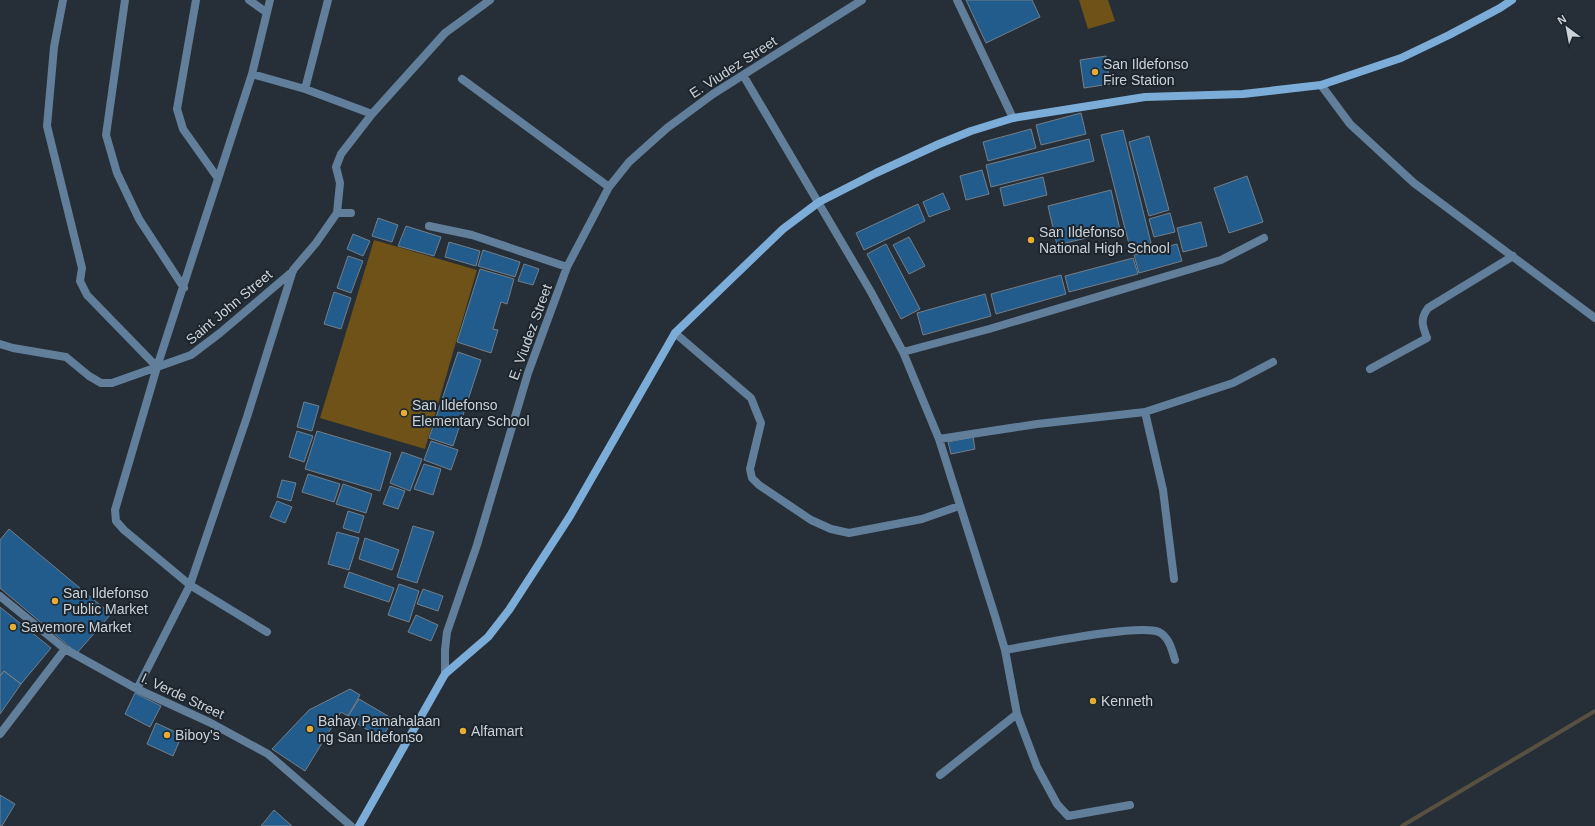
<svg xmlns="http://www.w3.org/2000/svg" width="1595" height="826" viewBox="0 0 1595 826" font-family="Helvetica,sans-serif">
  <rect width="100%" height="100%" fill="#262f37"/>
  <!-- green -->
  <path fill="#6e5217" d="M1079 0H1108L1115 21 1088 29Z
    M374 240 477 270 425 449 320 418Z"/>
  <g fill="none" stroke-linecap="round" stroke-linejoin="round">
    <!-- stream -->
    <path stroke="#585040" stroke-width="4" d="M1402 826 1595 711"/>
  </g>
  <!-- building -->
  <path fill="#215c8c" stroke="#747e88" d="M966 0H1032L1040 17 986 43Z
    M1106 56 1110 84 1084 88 1080 60Z
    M1081 113 1086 134 1041 145 1036 125Z
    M1031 129 1036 148 988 161 983 142Z
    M1123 130 1151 243 1130 248 1101 135Z
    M1149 136 1169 210 1149 216 1129 142Z
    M1089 139 1094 161 991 187 986 165Z
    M982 170 989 194 966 200 960 176Z
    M1247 176 1263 222 1229 233 1214 188Z
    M1043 177 1047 195 1004 206 1000 188Z
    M1111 190 1120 230 1057 245 1048 206Z
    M943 193 950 209 929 217 923 202Z
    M918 204 925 221 864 250 856 233Z
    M1170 213 1175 232 1154 237 1149 219Z
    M378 218 398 225 392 242 372 236Z
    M1201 222 1207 246 1183 252 1177 228Z
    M406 226 441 237 434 256 398 246Z
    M353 234 370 241 363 256 347 249Z
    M909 237 925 266 909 274 893 245Z
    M449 242 480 251 476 266 445 257Z
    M886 244 920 309 901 319 867 254Z
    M1177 244 1182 261 1139 273 1134 255Z
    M483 250 520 262 515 277 478 266Z
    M348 256 363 261 351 293 337 288Z
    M1133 258 1138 274 1069 292 1065 276Z
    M524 264 539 269 533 285 518 281Z
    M480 269 514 279 507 304 501 302 493 329 498 330 491 353 457 342Z
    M1061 275 1066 294 996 314 991 294Z
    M334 292 351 298 341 329 324 324Z
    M985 294 991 316 923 335 917 313Z
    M458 352 481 360 453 446 429 438Z
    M304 402 319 406 312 431 297 427Z
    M297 431 313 436 304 462 289 457Z
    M317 431 391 453 380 491 305 469Z
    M973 437 975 449 951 454 948 442Z
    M431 441 458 450 451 470 424 460Z
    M402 452 422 459 410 491 390 483Z
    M424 464 441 469 433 495 414 489Z
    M308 474 340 484 334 502 302 492Z
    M282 480 296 483 291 501 277 497Z
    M343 484 372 494 366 513 336 504Z
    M390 486 405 491 398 509 383 504Z
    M277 501 292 507 285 523 270 517Z
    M348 511 364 516 359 533 343 528Z
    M413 526 434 532 417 583 397 577Z
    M9 529 111 614 77 653 0 588V540Z
    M337 532 359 538 349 570 328 564Z
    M365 538 399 550 392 570 359 559Z
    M349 572 394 588 389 602 344 587Z
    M399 584 419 591 409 622 388 615Z
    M423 589 443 596 438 611 417 604Z
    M0 607 51 648 21 684 4 671 0 676Z
    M416 615 438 625 431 641 408 632Z
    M4 671 21 684 0 714V676Z
    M350 689 360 695 348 716 341 712 305 771 272 749 309 710Z
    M135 693 161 706 150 727 125 714Z
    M359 699 393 719 382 738 347 718Z
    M156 723 182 735 173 756 147 744Z
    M0 795 15 804 2 826H0Z
    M274 810 292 826H261Z"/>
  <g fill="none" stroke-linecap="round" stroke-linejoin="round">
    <!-- street -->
    <path stroke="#617f9b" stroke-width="8" d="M63 0 54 47 47 126 82 268 80 281 87 295 157 367
      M125 0 106 135 117 173 139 219 184 288
      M196 0 177 109 183 129 217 177
      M249 0 266 12
      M957 0 1013 118
      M252 74 305 89 372 114
      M743 75 871 292 903 352 939 439 995 616 1005 650 1017 714 1037 767 1057 804 1068 816 1130 805
      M462 79 609 187
      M1321 85 1350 124 1414 183 1595 318
      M305 89 328 0
      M337 213H351
      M429 226 472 235 567 267
      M675 333 751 398 761 423 750 469 752 478 759 485 811 520 831 529 849 533 922 519 959 506
      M0 344 13 348 66 357 89 376 101 383H112L191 355 220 333 293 271
      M903 352 989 329 1221 260 1264 238
      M1370 369 1427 338C1422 325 1420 319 1428 308L1513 256
      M1145 412 1163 490 1174 579
      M939 439 1037 424 1145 412 1233 383 1273 362
      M0 596 65 649 137 689 209 722 268 754 351 826
      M267 632 190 585 124 530 116 521 115 510 157 367 252 74 270 0
      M1005 650C1033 645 1139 623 1159 632 1169 637 1172 650 1175 660
      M445 674V650L447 632 477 545 528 373 567 267 609 187 629 162 667 128 713 94 862 0
      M137 689 190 585 247 417 293 270 316 243 337 213 340 183 336 167 341 154 372 114 445 33 490 0
      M0 734 65 649
      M940 775 1017 714"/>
    <!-- secondary -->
    <path stroke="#7cadd9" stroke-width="8" d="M359 826 445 674 488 637 509 610 570 516 675 333 783 229 819 202 876 173 939 144 971 131 1013 118 1145 97 1243 94 1321 85 1401 58 1449 35 1500 8 1512 0"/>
  </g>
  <!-- markers -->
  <g fill="#e5ad35" stroke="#1c252d" stroke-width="1.5">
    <circle cx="1095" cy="72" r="4"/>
    <circle cx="1031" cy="240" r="4"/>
    <circle cx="404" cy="413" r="4"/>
    <circle cx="55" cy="601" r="4"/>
    <circle cx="13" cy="627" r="4"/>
    <circle cx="1093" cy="701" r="4"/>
    <circle cx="310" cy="729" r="4"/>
    <circle cx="463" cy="731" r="4"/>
    <circle cx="167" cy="735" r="4"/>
  </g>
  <g text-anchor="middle" stroke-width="4" stroke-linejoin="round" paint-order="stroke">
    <!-- poi labels -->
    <g font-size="14" fill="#ccd2d7" stroke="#1c252d" text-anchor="start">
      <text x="1103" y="69">San Ildefonso<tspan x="1103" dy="16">Fire Station</tspan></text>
      <text x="1039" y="237">San Ildefonso<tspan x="1039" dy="16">National High School</tspan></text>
      <text x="412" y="410">San Ildefonso<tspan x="412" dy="16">Elementary School</tspan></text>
      <text x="63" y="598">San Ildefonso<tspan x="63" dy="16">Public Market</tspan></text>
      <text x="21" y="632">Savemore Market</text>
      <text x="1101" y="706">Kenneth</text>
      <text x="318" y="726">Bahay Pamahalaan<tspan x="318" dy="16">ng San Ildefonso</tspan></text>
      <text x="471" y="736">Alfamart</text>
      <text x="175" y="740">Biboy's</text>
    </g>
    <!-- street labels -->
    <g font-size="14" fill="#ccd2d7" stroke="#1c252d">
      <text transform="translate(733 67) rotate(-33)" y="5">E. Viudez Street</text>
      <text transform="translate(229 307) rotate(-40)" y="5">Saint John Street</text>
      <text transform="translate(530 332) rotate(-70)" y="5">E. Viudez Street</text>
      <text transform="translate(183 696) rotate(25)" y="5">I. Verde Street</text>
    </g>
  </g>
  <!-- north arrow -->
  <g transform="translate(1567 28) rotate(328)" stroke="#1c252d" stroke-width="3" paint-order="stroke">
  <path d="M0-3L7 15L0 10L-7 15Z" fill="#ccd2d7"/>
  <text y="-6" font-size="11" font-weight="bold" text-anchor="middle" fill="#ccd2d7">N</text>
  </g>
</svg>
